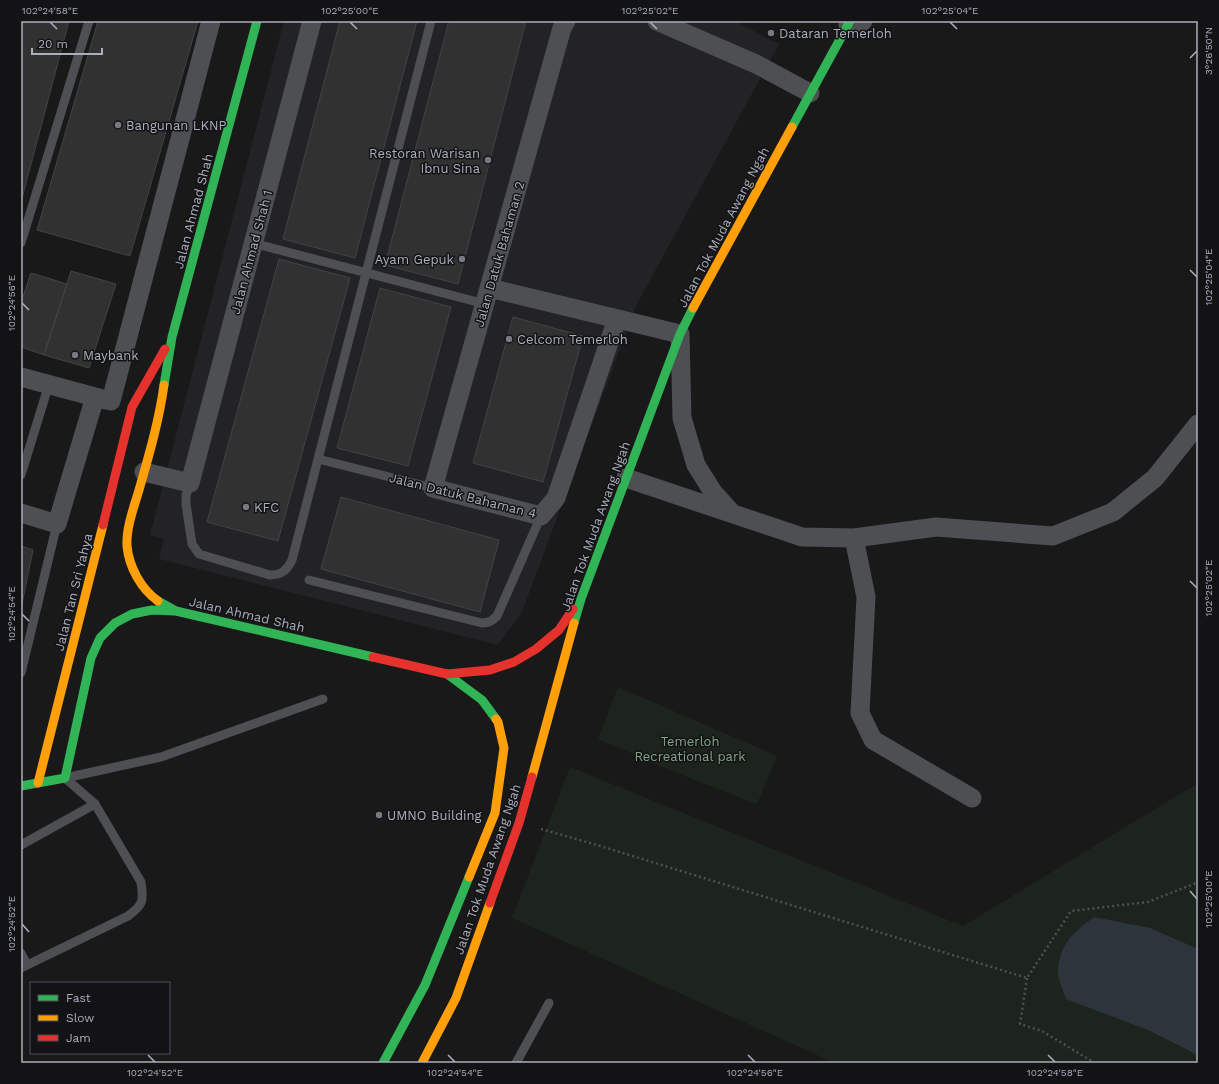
<svg xmlns="http://www.w3.org/2000/svg" width="1219" height="1084" viewBox="0 0 1219 1084" font-family="'Work Sans',sans-serif">
  <rect width="100%" height="100%" fill="#19191a"/>
  <!-- built -->
  <path fill="#232326" d="M284 21H734L779 44 636 306 522 612 498 645 159 559 164 539 150 535Z"/>
  <!-- green -->
  <path fill="#1d241e" d="M618 687 777 756 757 804 682 775 598 739Z
    M570 767 963 926 1198 783V1063H835L512 918Z"/>
  <!-- water -->
  <path fill="#2c343c" d="M1094 917 1150 928 1198 949V1055L1148 1030 1066 999C1064 992 1059 982 1058 975 1058 946 1072 933 1094 917Z"/>
  <!-- building -->
  <path fill="#313132" stroke="#424346" d="M21 21H69L21 202Z
    M98 21H198L130 256 37 230Z
    M340 21H417L355 258 283 239Z
    M449 21H526L458 284 385 265Z
    M279 259 350 278 278 541 207 522Z
    M71 271 116 284 89 368 44 355Z
    M31 273 67 284 44 355 21 347V303Z
    M380 288 451 307 408 466 337 448Z
    M513 317 583 336 543 482 473 463Z
    M341 497 499 540 480 612 321 569Z
    M21 546 33 550 21 609Z"/>
  <g fill="none" stroke-linecap="round" stroke-linejoin="round">
    <!-- path -->
    <path stroke="#4f5054" stroke-width="2.5" stroke-dasharray="2 3" stroke-linecap="butt" d="M541 829 597 845 1027 978 1071 911 1148 902 1196 883 1198 881
      M1027 978 1020 1024 1042 1031 1095 1063"/>
    <!-- lane -->
    <path stroke="#4d4f53" stroke-width="9" d="M21 243 89 21
      M253 243 485 304
      M318 459 433 488
      M21 475 49 384
      M190 483 186 495V504L192 544 199 554 270 575C282 575 287 570 292 560L431 21
      M309 580 482 623C489 623 492 621 497 616L541 516
      M21 673 57 524
      M65 778 161 757 323 699
      M21 845 95 804
      M21 953 27 965
      M21 968 128 916C143 905 144 901 141 882L95 804 65 778
      M516 1063 549 1003"/>
    <!-- street -->
    <path stroke="#4d4f53" stroke-width="19" d="M566 21 562 28 433 488 541 516 556 498 617 319
      M657 21 756 64 810 93
      M848 25 863 21
      M489 288 680 334 682 418 696 465 713 492 731 512
      M21 377 106 400
      M111 401 211 21
      M144 472 190 483 312 21
      M626 478 802 537 854 538 936 527 1053 536 1113 512 1155 478 1198 424
      M21 513 57 524 95 397
      M854 538 866 597 860 713 873 740 972 798"/>
    <!-- fast -->
    <path stroke="#30b455" stroke-width="9" d="M792 127 850 21
      M164 385 172 337 257 21
      M158 601 176 611 373 657
      M574 623 581 599 680 334 693 308
      M447 674 482 700 496 719
      M21 786 65 778 91 658 100 638 115 623 132 614 152 610 174 611
      M383 1063 425 985 469 877"/>
    <!-- slow -->
    <path stroke="#ff9f0a" stroke-width="9" d="M693 308 792 127
      M158 601C141 589 129 567 127 546 126 528 134 507 139 490 149 455 159 421 164 385
      M532 777 574 623
      M38 783 103 525
      M469 877 495 813 504 748 498 722 496 719
      M422 1063 456 998 490 903"/>
    <!-- jam -->
    <path stroke="#e5322d" stroke-width="9" d="M103 525 132 407 165 349
      M373 657 447 674 490 670 514 662 536 649 559 630 573 609
      M490 903 519 823 532 777"/>
  </g>
  <!-- ticks -->
  <path fill="none" stroke="#aaafbb" stroke-width="1.5" d="M50 22 57 29M350 22 357 29M650 22 657 29M950 22 957 29M1190 58 1197 51M1190 270 1197 277M22 303 29 310M1190 581 1197 588M22 614 29 621M1190 891 1197 899M22 924 29 932M148 1055 155 1062M448 1055 455 1062M748 1055 755 1062M1048 1055 1055 1062"/>
  <!-- markers -->
  <g fill="#777a83" stroke="#131316" stroke-width="1.5">
    <circle cx="771" cy="33" r="4"/>
    <circle cx="118" cy="125" r="4"/>
    <circle cx="488" cy="160" r="4"/>
    <circle cx="462" cy="259" r="4"/>
    <circle cx="509" cy="339" r="4"/>
    <circle cx="75" cy="355" r="4"/>
    <circle cx="246" cy="507" r="4"/>
    <circle cx="379" cy="815" r="4"/>
  </g>
  <g text-anchor="middle" stroke-width="3" stroke-linejoin="round" paint-order="stroke">
    <!-- poi labels -->
    <g font-size="13" fill="#aaafbb" stroke="#131316" text-anchor="start">
      <text x="779" y="38">Dataran Temerloh</text>
      <text x="126" y="130">Bangunan LKNP</text>
      <text x="480" y="158" text-anchor="end">Restoran Warisan<tspan x="480" dy="15">Ibnu Sina</tspan></text>
      <text x="454" y="264" text-anchor="end">Ayam Gepuk</text>
      <text x="517" y="344">Celcom Temerloh</text>
      <text x="83" y="360">Maybank</text>
      <text x="254" y="512">KFC</text>
      <text x="387" y="820">UMNO Building</text>
    </g>
    <!-- street labels -->
    <g font-size="13" fill="#aaafbb" stroke="#131316">
      <text transform="translate(193 211) rotate(-75)" y="5">Jalan Ahmad Shah</text>
      <text transform="translate(723 227) rotate(-62)" y="5">Jalan Tok Muda Awang Ngah</text>
      <text transform="translate(251 252) rotate(-75)" y="5">Jalan Ahmad Shah 1</text>
      <text transform="translate(499 254) rotate(-74)" y="5">Jalan Datuk Bahaman 2</text>
      <text transform="translate(463 495) rotate(14)" y="5">Jalan Datuk Bahaman 4</text>
      <text transform="translate(595 526) rotate(-70)" y="5">Jalan Tok Muda Awang Ngah</text>
      <text transform="translate(73 592) rotate(-76)" y="5">Jalan Tan Sri Yahya</text>
      <text transform="translate(247 614) rotate(13)" y="5">Jalan Ahmad Shah</text>
      <text transform="translate(487 869) rotate(-71)" y="5">Jalan Tok Muda Awang Ngah</text>
    </g>
    <!-- park labels -->
    <g font-size="13" fill="#81a684" stroke="#131316">
      <text x="690" y="746">Temerloh<tspan x="690" dy="15">Recreational park</tspan></text>
    </g>
  </g>
  <!-- border -->
  <rect width="1219" height="1084" fill="none" stroke="#131316" stroke-width="44"/>
  <!-- legend -->
  <rect x="30" y="982" width="140" height="72" fill="#131316" stroke="#4f5158"/>
  <rect x="38" y="995" width="20" height="6" fill="#30b455" stroke="#4f5158"/>
  <text x="66" y="1002" font-size="12" fill="#aaafbb">Fast</text>
  <rect x="38" y="1015" width="20" height="6" fill="#ff9f0a" stroke="#4f5158"/>
  <text x="66" y="1022" font-size="12" fill="#aaafbb">Slow</text>
  <rect x="38" y="1035" width="20" height="6" fill="#e5322d" stroke="#4f5158"/>
  <text x="66" y="1042" font-size="12" fill="#aaafbb">Jam</text>
  <!-- scale -->
  <path d="M32 48v6h70v-6" fill="none" stroke="#aaafbb" stroke-width="2"/>
  <text x="38" y="48" font-size="12" fill="#aaafbb" stroke="#131316" stroke-width="3" paint-order="stroke">20 m</text>
  <rect x="22" y="22" width="1175" height="1040" fill="none" stroke="#aaafbb" stroke-width="1.5"/>
  <g font-size="10" text-anchor="middle" fill="#aaafbb">
    <text x="50" y="14">102°24'58"E</text>
    <text x="350" y="14">102°25'00"E</text>
    <text x="650" y="14">102°25'02"E</text>
    <text x="950" y="14">102°25'04"E</text>
    <text transform="translate(1208 51) rotate(-90)" y="4">3°26'50"N</text>
    <text transform="translate(1208 277) rotate(-90)" y="4">102°25'04"E</text>
    <text transform="translate(11 303) rotate(-90)" y="4">102°24'56"E</text>
    <text transform="translate(1208 588) rotate(-90)" y="4">102°25'02"E</text>
    <text transform="translate(11 614) rotate(-90)" y="4">102°24'54"E</text>
    <text transform="translate(1208 899) rotate(-90)" y="4">102°25'00"E</text>
    <text transform="translate(11 924) rotate(-90)" y="4">102°24'52"E</text>
    <text x="155" y="1076">102°24'52"E</text>
    <text x="455" y="1076">102°24'54"E</text>
    <text x="755" y="1076">102°24'56"E</text>
    <text x="1055" y="1076">102°24'58"E</text>
  </g>
</svg>
